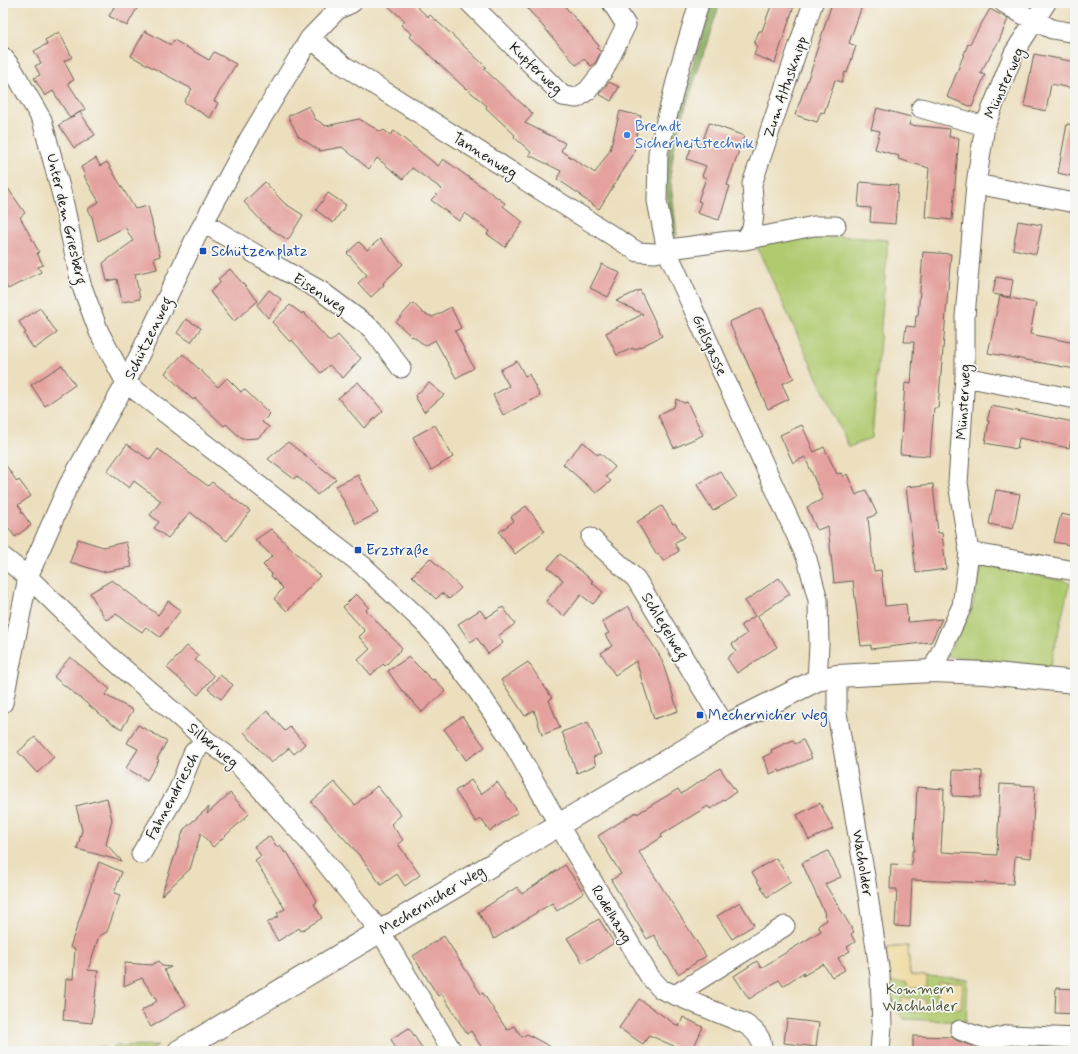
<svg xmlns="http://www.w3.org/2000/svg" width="1078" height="1054" viewBox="0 0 1078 1054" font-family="Mynerve,sans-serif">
  <rect width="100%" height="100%" fill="#f6f6f2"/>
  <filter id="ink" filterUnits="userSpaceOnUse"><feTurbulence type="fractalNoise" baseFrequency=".025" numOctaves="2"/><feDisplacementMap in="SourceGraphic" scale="8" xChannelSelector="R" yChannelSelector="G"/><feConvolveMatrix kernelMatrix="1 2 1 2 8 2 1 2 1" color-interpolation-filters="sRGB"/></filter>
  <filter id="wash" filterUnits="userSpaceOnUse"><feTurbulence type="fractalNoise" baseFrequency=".012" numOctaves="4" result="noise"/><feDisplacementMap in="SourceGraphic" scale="16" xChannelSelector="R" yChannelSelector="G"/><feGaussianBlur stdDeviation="0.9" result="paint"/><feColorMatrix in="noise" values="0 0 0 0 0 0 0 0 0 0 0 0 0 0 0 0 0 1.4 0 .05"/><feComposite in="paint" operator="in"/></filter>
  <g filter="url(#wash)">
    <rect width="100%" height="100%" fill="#ecdfbe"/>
    <!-- green -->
    <path fill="#b0ca70" stroke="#667346" d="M812 234 888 240 872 438 849 447 756 245Z
      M981 564 1070 582 1050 667 946 656 971 613Z
      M908 946 910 975 968 979 966 1022 904 1019 892 1007 886 948Z
      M158 1045 148 1051H113L114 1046Z
      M104 1047V1051H88L78 1049Z"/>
    <!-- forest -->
    <path fill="#8cae62" stroke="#54653f" d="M712 3H720L676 137 670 176 677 236H673L668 212 666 173 670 138Z"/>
    <!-- sand -->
    <path fill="#eeda9e" stroke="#857b5d" d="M908 946 910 975 927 976V988H908L907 982H890L886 948Z
      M938 982 963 983 961 1009 936 1007Z
      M902 998 925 999V1011H901Z"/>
    <g id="blocks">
      <!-- building -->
      <path fill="#e4a19d" d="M116 3H140L127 26 109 16Z
        M385 3H417V7L428 17 430 15 449 32 486 67 484 69 533 114 525 123 565 143 561 151 595 173 610 150 620 111 641 116 636 136H638L633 155 599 209 580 196 581 195 557 179 561 171 529 155 531 152 514 137 515 135 486 108 487 106 466 88V89L410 37 412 34 401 25 405 21Z
        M523 3H562L599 46 597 48 601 52 595 63 591 66 584 59 576 65Z
        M772 3H795L775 63 754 55 757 45 754 44 759 31H762Z
        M832 3H861L860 6H862L849 43 856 46 847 73 845 72 842 82 835 80 824 113 821 112 817 122 795 115 814 62H813Z
        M990 9 1008 19 999 41 980 73 985 75 972 107 947 97 968 44 969 45Z
        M145 31 171 45 174 40 209 60 214 52 236 64 214 101 218 103 210 118 184 102 192 89 131 56Z
        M59 32 72 57 64 61 74 80 68 83 85 109 70 118 53 91 45 96 34 78 40 75 35 66 41 63 34 51 47 44 45 40Z
        M1034 54 1075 62 1070 88 1051 84 1046 111 1024 106Z
        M609 82 619 87 611 101 599 94Z
        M309 106 315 119 326 126 359 119 381 132 384 130 390 135 394 131 438 166 443 159 505 203 503 206 523 222 505 247 487 234 489 231 465 213 459 221 431 200 442 189 412 168 403 179 377 158 369 169 342 147 320 151 298 136 288 116Z
        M877 108 911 117 909 125 950 129 949 137 959 138 952 220 925 217 929 168 898 159 899 156 875 149 880 131 871 129Z
        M80 112 95 135 74 148 59 125Z
        M709 123 744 136 727 185 730 186 719 220 697 213 701 202 698 201 706 178 702 176 706 166 687 159 693 143 701 146Z
        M1067 124 1075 125V177L1058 173Z
        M96 158 100 166 107 162 135 209 148 206 160 256 154 258 157 269 135 274 140 299 122 302 117 279 107 281 103 263 133 241 125 227 98 241 92 217 88 209 99 202 84 176 85 175 81 167Z
        M3 181 25 213 20 217 39 252 37 253 43 265 38 267 41 272 8 289 3 279Z
        M265 182 284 203 303 215 288 240 266 226 244 202Z
        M860 182 898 185 895 224 870 222 871 208 858 207Z
        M328 193 346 205 333 223 316 210Z
        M1018 221 1042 225 1036 254 1013 249Z
        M380 239 403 264 383 283 384 285 371 297 358 283 367 275 347 253 359 242 367 250Z
        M923 252 951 254 938 408H934L930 456 900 454 905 383 911 384 914 342H904L906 326 915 327 916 316H918Z
        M602 264 620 273 608 297 590 288Z
        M230 269 258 301 234 321 210 292 221 282 218 279Z
        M996 277 1013 280 1010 297 993 294Z
        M269 290 281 299 268 318 257 305Z
        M640 290 662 336 634 350 633 348 617 355 606 333 643 314 616 301Z
        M1000 296 1036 303 1030 334 1075 343V369L988 353Z
        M413 303 423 313 433 317 451 307 461 328 455 331 474 368 456 378 435 340 425 346 413 336 412 337 396 322Z
        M290 305 302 314 303 312 330 342 338 335 348 346 361 358 343 378 329 365 321 373 292 340 290 342 272 322Z
        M40 308 57 333 34 349 24 334 26 333 19 322Z
        M761 308 787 365 794 378 782 384 789 399 768 409 729 322Z
        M186 319 201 328 191 342 177 333Z
        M183 354 218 387 227 378 241 392 244 389 270 414 262 422 269 427 258 438 242 439 226 424 224 426 195 398 193 400 165 373Z
        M517 361 525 376 529 374 540 396 503 415 493 395 509 386 500 370Z
        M62 365 75 385 45 406 31 385Z
        M358 382 383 411 364 428 338 398Z
        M429 383 444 395 424 412 415 396Z
        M676 399 684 403 687 402 703 435 674 448 658 415 674 407Z
        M991 406 1074 422 1069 448 1019 438 1017 449 985 443 989 421H987Z
        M435 425 453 457 431 470 413 437Z
        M802 425 814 452 824 447 837 474 841 473 843 477 847 474 856 495 866 490 877 514 868 518 874 571 881 570 885 606 906 604 908 622 942 619 931 642 871 649V645L861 646 853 581 834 583 828 526 817 530 807 507 823 499 805 457 793 463 780 435Z
        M288 442 336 479 317 495 310 487 296 476 294 479 268 459Z
        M583 442 598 455 600 453 615 467 606 477 611 481 596 493 563 464Z
        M127 444 150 460 158 449 208 486 212 482 250 511 227 541 190 512 168 538 154 528 159 522 150 515 161 501 134 481 129 488 107 471Z
        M3 461 17 482 19 480 31 496 18 505 22 510 21 511 31 525 15 537 3 520Z
        M720 471 737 497 713 511 697 485Z
        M358 475 378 513 356 524 336 486Z
        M933 484 938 533H942L946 569 916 573 906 487Z
        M996 490 1020 494 1013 529 989 524Z
        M526 506 545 531 515 554 499 532 514 521 511 517Z
        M662 506 673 524 675 523 684 537 674 543 679 551 663 561 658 553 656 554 637 522Z
        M1061 514 1075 517V546L1054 542Z
        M271 529 320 576 287 611 274 599 283 588 271 576 272 574 263 565 272 556 255 540Z
        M78 539 103 547 126 542 132 567 102 572 70 562Z
        M560 554 593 581 591 582 603 592 593 604 581 595 564 616 546 601 563 580 548 568Z
        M430 558 461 588 449 599 442 593 436 599 412 576Z
        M779 578 790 594 757 616 777 647 737 673 727 658 736 651 732 644 747 634 741 625 755 616 745 601Z
        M112 580 158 615 168 601 181 610 160 637 146 627 142 632 116 614 106 620 90 593Z
        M356 594 369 607 366 610 402 648 385 666 383 664 371 675 358 660 370 649 359 637 365 631 343 607Z
        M628 606 661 658 678 711 654 719 636 661 615 675 601 653 612 646 605 635 609 633 602 622Z
        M503 607 515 624 498 636 503 643 488 654 477 638 470 642 458 624 480 610 486 618Z
        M187 646 199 656 195 660 214 676 198 695 167 668Z
        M70 657 110 689 105 695 133 710 122 729 111 723 54 677Z
        M409 657 432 680 434 679 445 691 422 712 399 687 388 671Z
        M528 662 552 698 549 700 560 728 542 735 534 710 525 716 501 680Z
        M220 675 233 685 221 699 208 689Z
        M267 711 285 731 290 727 305 744 294 754 289 748 271 763 244 732Z
        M462 716 485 747 466 760 444 729Z
        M588 722 601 754 593 757 596 765 577 773 562 732Z
        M138 725 167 741 157 759 159 760 147 780 126 768 138 749 127 743Z
        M35 737 54 757 37 773 18 752Z
        M793 740 795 744 803 740 812 758 780 772 779 770 770 774 763 757 772 753 771 750Z
        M720 768 736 792 710 809 708 806 661 835 662 837 639 852 706 956 678 974 654 935 647 939 611 880 621 874 598 836 636 812 637 814 678 789 681 794Z
        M953 770 982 771 981 797 952 796Z
        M471 780 481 794 497 782 518 812 490 831 481 819 476 822 455 791Z
        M334 782 355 805 377 786 401 815 391 824 403 840 398 844 420 875 405 886 397 874 381 885 360 856 311 802Z
        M1000 784 1035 786 1031 858 1015 856 1013 884 912 880 910 927 895 926 897 889H890L891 864 912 865V851H914L917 787 944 789 941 852 997 855Z
        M230 793 249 814 213 847 201 833 190 869 161 896 184 829 209 807 207 814Z
        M107 798 112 820 106 844 122 861 77 849 82 830 76 806Z
        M820 803 833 829 809 840 797 815Z
        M270 836 277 847 280 845 285 853 287 852 317 902 314 904 322 918 301 931 299 928 278 941 267 923 279 916 277 913 285 909 255 860 261 856 254 846Z
        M828 851 841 877 825 884 854 932 851 934 855 942 847 947 850 951 838 958 845 970 832 977 823 964 803 976 804 972 783 986 779 980 749 999 734 976 757 961 761 968 821 931 818 926 827 920 824 915 825 914 802 863Z
        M776 858 791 882 767 897 752 872Z
        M99 862 122 872 114 893 120 895 107 932 99 936 88 970 98 971 92 1023 63 1020 66 979H73L75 949 70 947Z
        M565 865 584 893 557 911 552 903 494 939 478 912 517 887 522 894Z
        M740 902 754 925 732 939 717 916Z
        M599 919 614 943 583 963 567 938Z
        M444 936 481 994 483 993 507 1030 514 1026 522 1037 527 1034 558 1051H484L471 1031 467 1034 442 994 438 996 413 956Z
        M159 961 162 966 171 967 164 970 186 1005 151 1027 141 1011 157 1001 142 978 124 986 125 963 152 965Z
        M1056 988 1075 989V1014L1055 1013Z
        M639 999 679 1027 683 1017 703 1027 692 1051H685L649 1035 643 1044 619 1028Z
        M787 1019 819 1023 816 1047 784 1043Z
        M409 1028 424 1051H397L391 1039Z
        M913 1036 952 1037 956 1040 972 1046V1051H913Z"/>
    </g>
  </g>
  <g filter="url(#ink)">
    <use href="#blocks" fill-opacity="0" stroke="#656055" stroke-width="1"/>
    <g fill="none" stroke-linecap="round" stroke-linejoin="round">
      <defs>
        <path id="minor" d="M470 3 563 96 577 98 588 90 604 70 626 25 612 3
          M699 3 679 70 658 153 657 201 667 251 807 559 818 600 819 645 817 680
          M1004 3 1022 14 1052 29 1075 33
          M310 38 343 65 638 252 655 253 677 248 729 241 745 240 752 229 754 214 752 184 813 3
          M3 57 13 70 42 120 62 195 81 284 99 332 126 383 362 565 423 622 437 638 477 690 511 740 568 841 650 977 661 989 675 995 745 1024C755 1030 763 1039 762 1051
          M921 108 985 126
          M976 184 1075 203
          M204 223 262 258 321 291 372 329 401 368
          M745 240 814 226H836
          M965 377 1075 399
          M591 538 636 579 725 726
          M969 552 1075 571
          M3 557 28 577 110 657 206 740 236 762 308 841 380 931 452 1051
          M932 671 962 606 969 552 958 483 965 377V317L976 184 985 126 1014 53 1046 3
          M837 676V713L866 882 880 975 882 1025 880 1051
          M3 703 28 577 68 486 126 383 196 237 249 139 310 38 337 10 352 3
          M141 854 178 791 193 753 206 740
          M675 995 785 926
          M960 1030 988 1040
          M992 1051 988 1040 1009 1035 1075 1038"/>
        <path id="tertiary" d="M179 1051 725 726 817 680 837 676 932 671 986 673 1075 682"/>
      </defs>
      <!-- minor casing -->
      <use href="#minor" stroke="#656055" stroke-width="21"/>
      <!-- tertiary casing -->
      <use href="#tertiary" stroke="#656055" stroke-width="24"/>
      <!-- minor -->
      <use href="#minor" stroke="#fff" stroke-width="19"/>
      <!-- tertiary -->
      <use href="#tertiary" stroke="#fff" stroke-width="22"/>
    </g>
  </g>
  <!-- markers -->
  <circle fill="#3f7fe0" stroke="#f6f6f2" stroke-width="1.5" cx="627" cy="135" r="4"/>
  <g fill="#1a4fb4" stroke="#f6f6f2" stroke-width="1.5">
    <rect x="199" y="247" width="8" height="8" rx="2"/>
    <rect x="354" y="546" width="8" height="8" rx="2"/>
    <rect x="696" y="711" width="8" height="8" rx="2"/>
  </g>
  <g text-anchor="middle" stroke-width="3.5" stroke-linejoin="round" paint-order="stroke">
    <!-- street labels -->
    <g font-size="15" fill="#1c1c1c" stroke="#f6f6f2">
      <text transform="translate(536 68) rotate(44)" y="5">Kupferweg</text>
      <text transform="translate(1004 83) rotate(-66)" y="5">Münsterweg</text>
      <text transform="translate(785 87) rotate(-71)" y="5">Zum Altusknipp</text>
      <text transform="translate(485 155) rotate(32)" y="5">Tannenweg</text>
      <text transform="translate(67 219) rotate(77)" y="5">Unter dem Griesberg</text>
      <text transform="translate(320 293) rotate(33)" y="5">Eisenweg</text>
      <text transform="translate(148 338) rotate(-64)" y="5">Schützenweg</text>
      <text transform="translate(710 345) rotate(66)" y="5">Gielsgasse</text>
      <text transform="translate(963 402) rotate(-87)" y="5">Münsterweg</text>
      <text transform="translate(665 626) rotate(59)" y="5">Schlegelweg</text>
      <text transform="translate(213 745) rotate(40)" y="5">Silberweg</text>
      <text transform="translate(172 796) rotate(-62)" y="5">Fahnendriesch</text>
      <text transform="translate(863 863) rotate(81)" y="5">Wacholder</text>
      <text transform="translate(432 900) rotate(-31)" y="5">Mechernicher Weg</text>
      <text transform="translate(612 914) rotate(59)" y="5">Rodelhang</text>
    </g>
    <!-- shop labels -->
    <g font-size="15" fill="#366cbe" stroke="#f6f6f2" text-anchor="start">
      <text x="635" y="131">Brendt<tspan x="635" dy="17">Sicherheitstechnik</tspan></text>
    </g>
    <!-- transit labels -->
    <g font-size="15" fill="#164399" stroke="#f6f6f2" text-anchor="start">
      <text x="211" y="256">Schützenplatz</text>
      <text x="366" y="555">Erzstraße</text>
      <text x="708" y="720">Mechernicher Weg</text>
    </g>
    <!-- park labels -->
    <g font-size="15" fill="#505939" stroke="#f6f6f2">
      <text x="920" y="994">Kommern<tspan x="920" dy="17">Wachholder</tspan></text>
    </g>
  </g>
  <!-- margin -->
  <rect width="1078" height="1054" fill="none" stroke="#f6f6f2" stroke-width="16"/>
</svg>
